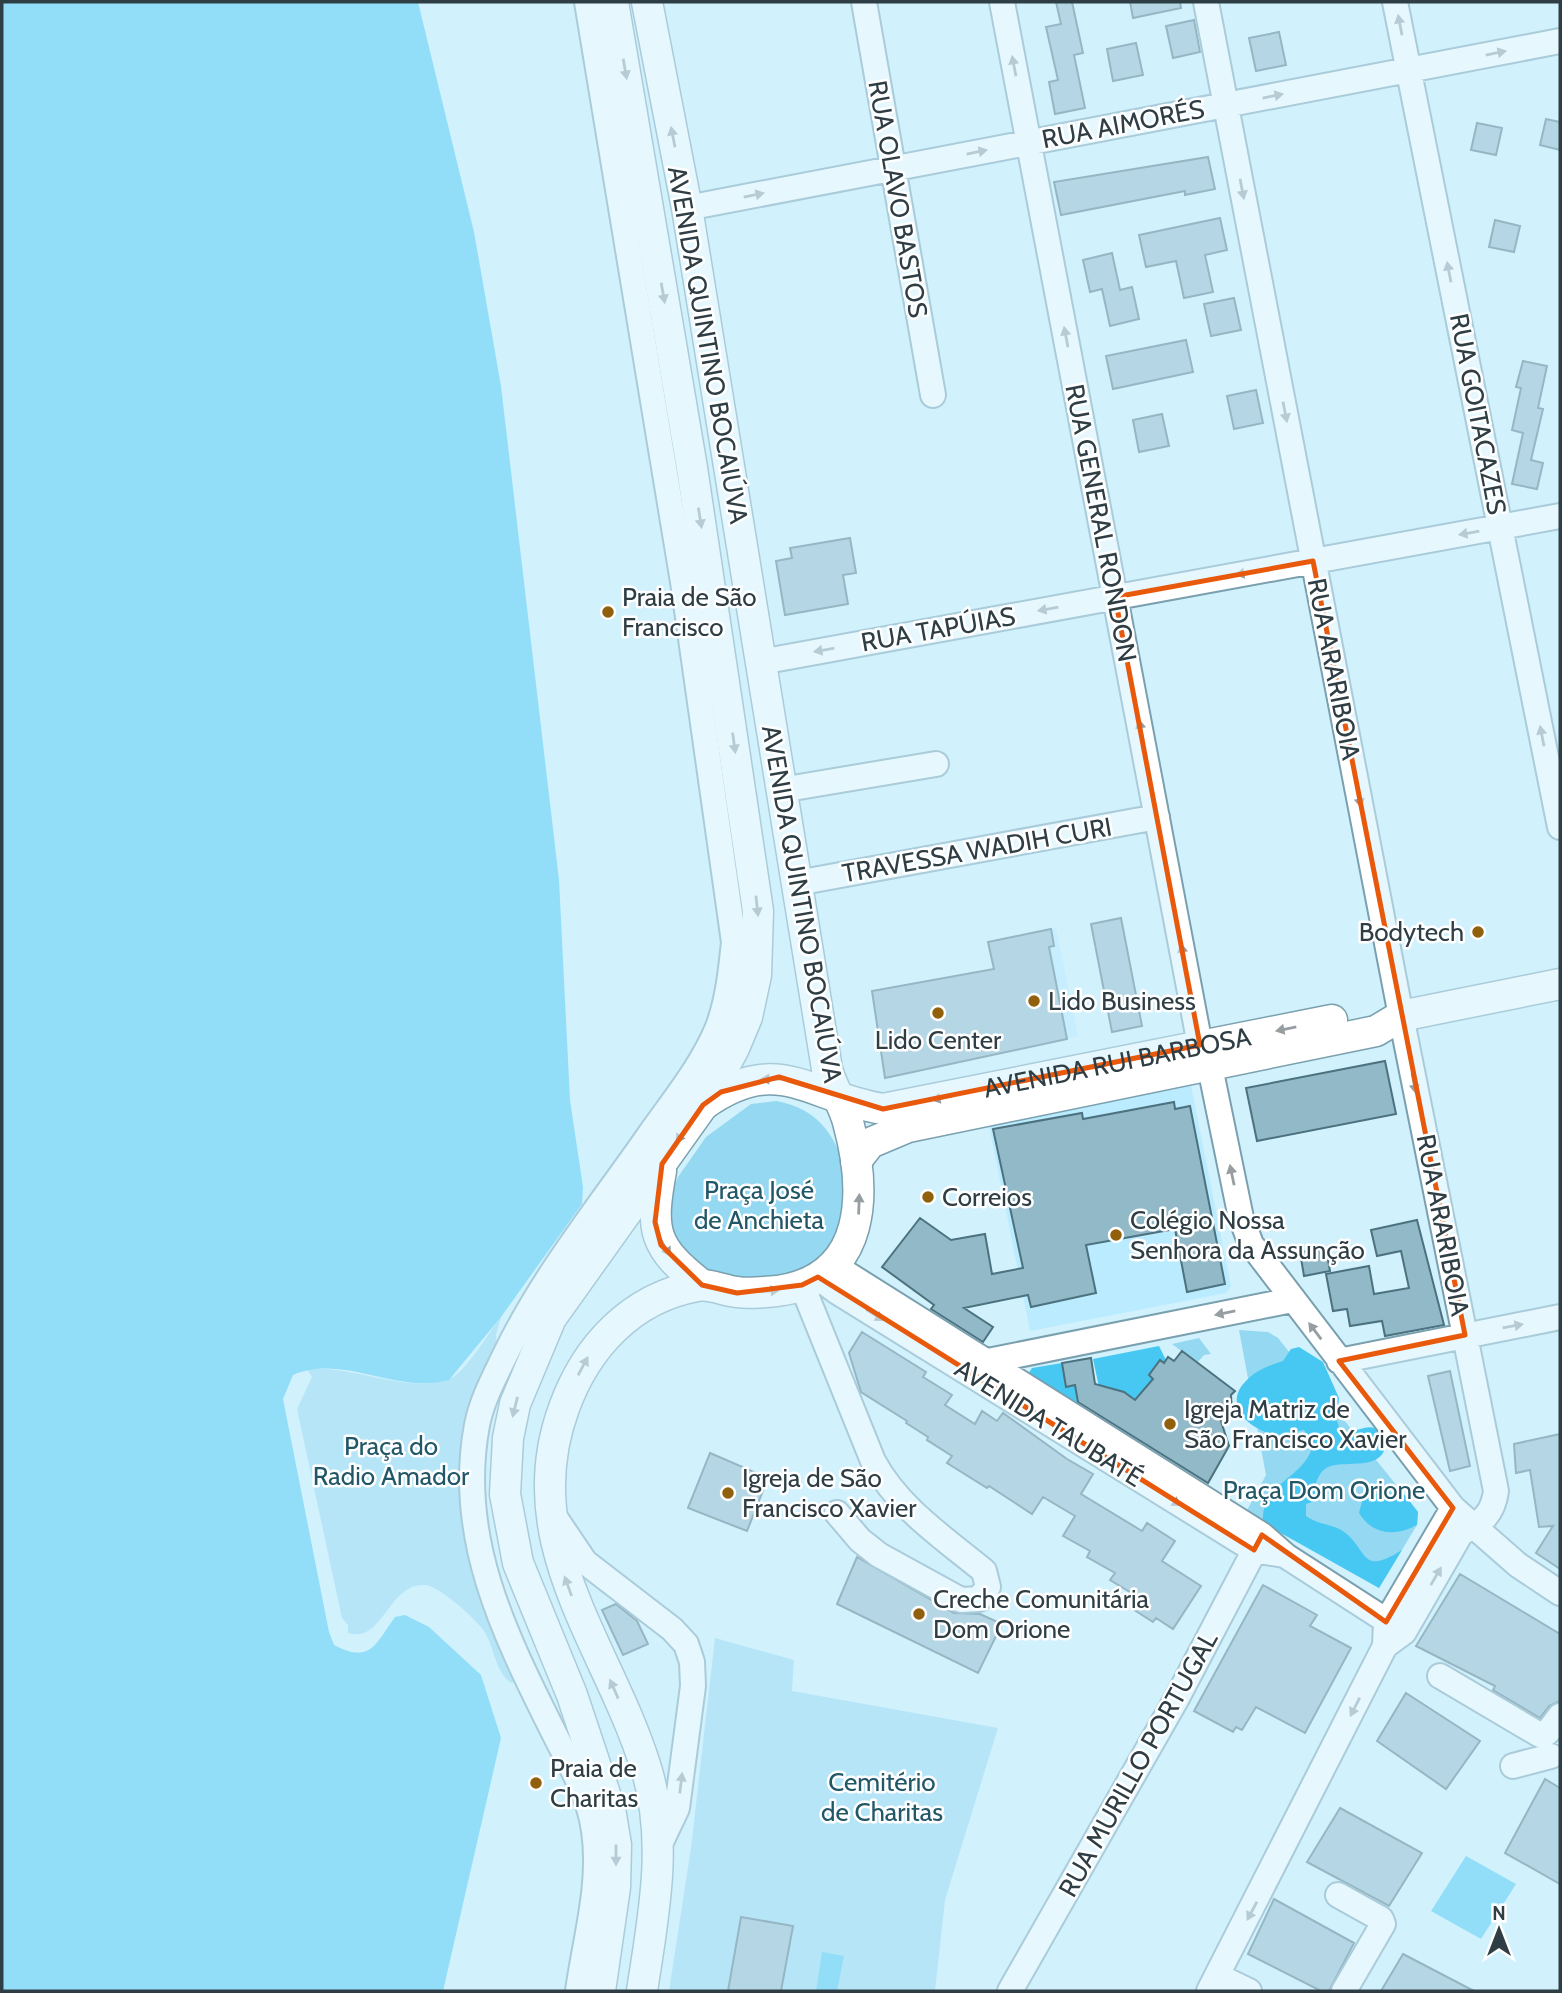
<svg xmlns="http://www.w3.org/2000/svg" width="1562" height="1993" viewBox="0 0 1562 1993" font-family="Cabin,sans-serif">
  <rect width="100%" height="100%" fill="#d1f1fd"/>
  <!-- built -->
  <path fill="#baebfe" d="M1056 928 1078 1036 1009 1050 987 942Z
    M1191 1086 1231 1286 1226 1293 1030 1331 989 1125Z"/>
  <!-- green -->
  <path fill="#95d8f1" d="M776 1101C809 1107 826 1123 840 1153 844 1161 849 1170 848 1179 847 1209 836 1241 822 1267L726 1286 678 1252 670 1233 671 1194 678 1177 706 1137 751 1104Z
    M501 1317 496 1335 499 1367 471 1490 527 1677 511 1683C494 1670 495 1648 484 1631 475 1618 439 1586 425 1585 388 1583 383 1644 348 1633V1625L342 1618 297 1409 312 1377 307 1369C350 1364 416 1397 453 1377 468 1368 489 1332 501 1317Z
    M1239 1330 1268 1332 1278 1338 1418 1512 1417 1525 1379 1588 1246 1512 1266 1475Z
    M1199 1338 1211 1354 1204 1355 1197 1363 1172 1344Z
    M715 1638 794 1660 792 1691 998 1728 945 1900 935 1991H669L691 1848Z"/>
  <!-- forest -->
  <path fill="#46c8f2" d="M2 2H418L474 232 501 386 559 880 570 1100 583 1187 582 1204 501 1317 449 1380C397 1395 344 1353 293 1375L283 1399 329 1632 334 1645C370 1664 375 1645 395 1617L405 1615 429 1627 481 1675 501 1738 443 1991H2Z
    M1159 1346 1168 1364 1160 1361 1149 1375 1156 1381 1142 1399 1138 1397 1135 1400 1127 1394 1125 1397 1118 1390 1099 1387 1093 1359Z
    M1299 1347 1323 1362 1339 1398 1337 1421 1340 1430C1353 1438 1367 1419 1381 1432 1384 1435 1386 1442 1385 1447 1381 1470 1346 1461 1331 1466 1321 1469 1318 1477 1315 1486L1319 1495 1318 1500 1306 1504V1516C1317 1524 1330 1524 1341 1530 1369 1547 1358 1578 1402 1550L1379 1588 1263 1523C1260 1482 1304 1480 1313 1445L1304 1430C1297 1431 1289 1435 1283 1435 1257 1436 1220 1408 1245 1382 1256 1370 1268 1366 1283 1361L1291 1349Z
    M1062 1363 1066 1387 1075 1385 1081 1417 1101 1414 1110 1434 1109 1439C1094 1442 1087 1434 1074 1428 1050 1418 1009 1399 1032 1368Z
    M1380 1493 1404 1494 1418 1512 1417 1525C1397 1536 1373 1536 1359 1513L1363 1497Z
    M1466 1856 1516 1884 1481 1939 1431 1911Z
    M822 1952 844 1956 837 1991H816Z"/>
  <!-- building -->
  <path fill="#92b9c8" stroke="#4c717f" stroke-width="2" d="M1056 2H1072L1083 53 1074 55 1085 108 1055 114 1049 82 1058 80 1046 27 1061 24Z
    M1130 2H1180L1181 8 1133 18Z
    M1194 20 1200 52 1173 58 1166 26Z
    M1279 32 1286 65 1256 71 1249 38Z
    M1136 43 1143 75 1113 81 1107 49Z
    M1546 119 1560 122V150L1540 145Z
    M1477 123 1502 128 1496 155 1471 150Z
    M1208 157 1215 189 1185 195V191L1061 215 1054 182Z
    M1220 218 1227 250 1205 255 1213 292 1184 298 1176 261 1146 267 1139 235Z
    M1495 220 1520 226 1514 252 1489 247Z
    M1112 253 1120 290 1132 287 1139 319 1110 326 1102 289 1090 292 1083 260Z
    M1234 298 1241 330 1211 336 1204 304Z
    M1186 340 1193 372 1113 389 1106 356Z
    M1523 361 1547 366 1538 408 1543 409 1531 460 1543 463 1537 489 1512 484 1523 433 1512 430 1521 388 1516 387Z
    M1256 390 1263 423 1234 429 1227 396Z
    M1162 414 1169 446 1139 452 1133 420Z
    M850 538 856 573 843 575 848 604 785 615 776 561 792 558 790 548Z
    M1121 918 1142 1026 1112 1032 1091 924Z
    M1051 929 1054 946 1049 947 1067 1039 885 1078 872 991 994 969 988 942Z
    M1385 1061 1396 1114 1257 1141 1246 1088Z
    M1174 1102 1175 1109 1190 1106 1225 1284 1187 1292 1175 1229 1086 1245 1096 1293 1031 1307 1028 1295 964 1308 993 1327 983 1342 931 1309 934 1305 882 1267 920 1218 951 1240 985 1234 992 1274 1023 1268 993 1129 1082 1113 1083 1119Z
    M1417 1220 1444 1325 1385 1336 1382 1321 1350 1326 1347 1309 1333 1311 1326 1274 1369 1266 1374 1294 1409 1288 1401 1251 1377 1256 1371 1230Z
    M1326 1248 1330 1271 1304 1276 1300 1252Z
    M862 1332 926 1372 923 1377 952 1395 945 1405 975 1424 982 1411 997 1421 1003 1413 1067 1459 1093 1474 1081 1494 1142 1531 1147 1523 1175 1541 1162 1561 1201 1586 1173 1629 1156 1618 1153 1622 1131 1608 1138 1597 1110 1580 1115 1573 1087 1557 1090 1551 1063 1536 1075 1516 1043 1497 1032 1514 989 1486 987 1488 947 1463 952 1456 927 1440 928 1437 906 1423 907 1421 861 1392 849 1353Z
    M1182 1351 1235 1391 1231 1395 1232 1413 1220 1418 1229 1446 1208 1483 1078 1402 1075 1385 1066 1387 1062 1363 1091 1358 1095 1384 1124 1392 1135 1400 1153 1379 1149 1375 1160 1360 1164 1363 1168 1357 1174 1361Z
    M1450 1371 1470 1466 1450 1471 1428 1376Z
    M1560 1434V1569L1536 1553 1553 1526 1539 1527 1530 1470 1516 1473 1514 1444Z
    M710 1453 768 1478 747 1531 688 1508Z
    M857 1557 954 1613 980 1614 1002 1624 978 1673 837 1604Z
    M1460 1574 1560 1634V1701L1549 1706 1540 1718 1493 1690 1495 1686 1416 1646Z
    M1263 1585 1317 1615 1310 1626 1351 1648 1305 1733 1256 1707 1242 1730 1236 1727 1233 1732 1194 1711Z
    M616 1604 637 1621 648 1644 623 1655 602 1610Z
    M1406 1693 1480 1741 1446 1789 1377 1741Z
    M1545 1779 1560 1788V1884L1505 1853Z
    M1340 1808 1422 1853 1389 1906 1307 1862Z
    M1274 1899 1354 1943 1329 1991H1321L1248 1954Z
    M741 1917 793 1926 781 1991H728Z
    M1403 1954 1474 1991H1381Z"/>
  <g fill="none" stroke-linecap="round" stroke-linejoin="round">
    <defs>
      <path id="minor" d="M864 2 933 395
        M1002 2 1200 1045
        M1206 2 1401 1016 1496 1491C1493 1514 1482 1523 1461 1533L1404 1632 1385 1646
        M1395 2 1560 827
        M687 208 1560 41
        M761 662 1560 516
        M781 790 936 764
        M797 883 1157 817
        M1210 1067 1241 1218 1251 1244 1453 1508 1518 1565 1560 1593
        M833 1265 1262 1535 1286 1556 1404 1632
        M818 1277 836 1291 1254 1550 1284 1555
        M802 1285 873 1461C898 1508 944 1538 984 1571L988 1587 979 1599 961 1600 879 1555 860 1540 837 1513
        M1339 1361 1560 1317
        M983 1362 1292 1300
        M556 1519 585 1562 672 1629 686 1644 692 1662 693 1686 677 1808 659 1846
        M1440 1676 1540 1735 1547 1733 1560 1716
        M1513 1766 1551 1756
        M1338 1895 1381 1919 1383 1924 1344 1991
        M1218 1976 1249 1991
        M578 1991C585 1940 602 1883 594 1831 589 1793 569 1764 553 1731 504 1633 456 1537 477 1425 482 1400 494 1378 505 1355 543 1276 600 1206 650 1134 674 1100 702 1066 718 1027 728 1000 731 971 734 942L683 582 587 2
        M1010 1991 1177 1698 1262 1536
        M1209 1991 1385 1646 1386 1622 1453 1508"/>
      <g id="major">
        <path id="s1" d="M703 1105C779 1051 807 1097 883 1109L1332 1020"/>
        <path d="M856 1161 870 1143 908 1127 1376 1031 1401 1016 1560 984"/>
        <path d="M661 1171C650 1231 653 1247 702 1285"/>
        <path d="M600 1991 615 1887 616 1845 610 1809 572 1695 518 1563 505 1494 508 1438 515 1404 551 1318 703 1105 734 1048 747 1017 756 975 758 911 692 468 613 2"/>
        <path d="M642 1991C653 1918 669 1842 646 1768 609 1647 514 1543 564 1408 586 1347 631 1298 697 1286 710 1283 724 1291 737 1292 749 1294 765 1292 777 1291 868 1279 867 1191 848 1122 843 1104 832 1087 827 1069L687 208 647 2"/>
      </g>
    </defs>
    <!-- minor casing -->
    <use href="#minor" stroke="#7aa0af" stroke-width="28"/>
    <!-- major casing -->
    <use href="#major" stroke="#7aa0af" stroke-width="33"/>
    <!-- minor -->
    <use href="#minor" stroke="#fff" stroke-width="24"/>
    <!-- major -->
    <use href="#major" stroke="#fff" stroke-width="30"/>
  </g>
  <!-- one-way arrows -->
  <defs><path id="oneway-solid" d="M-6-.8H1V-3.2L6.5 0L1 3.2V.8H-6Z" transform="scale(1.75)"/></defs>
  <g fill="#969ea2">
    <use href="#oneway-solid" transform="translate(1400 25) rotate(-101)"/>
    <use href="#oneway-solid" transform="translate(1496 53) rotate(-11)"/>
    <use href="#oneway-solid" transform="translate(1014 66) rotate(-101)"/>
    <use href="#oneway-solid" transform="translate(625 69) rotate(80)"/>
    <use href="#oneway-solid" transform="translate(1273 96) rotate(-11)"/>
    <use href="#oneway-solid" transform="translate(673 137) rotate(-101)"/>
    <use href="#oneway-solid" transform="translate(977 152) rotate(-11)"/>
    <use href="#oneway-solid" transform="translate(1242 189) rotate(79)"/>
    <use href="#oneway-solid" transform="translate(754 195) rotate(-11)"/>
    <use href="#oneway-solid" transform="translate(1449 272) rotate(-101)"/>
    <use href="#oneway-solid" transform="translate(663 293) rotate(80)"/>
    <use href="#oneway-solid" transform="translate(1066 337) rotate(-101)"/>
    <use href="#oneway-solid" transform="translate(1285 412) rotate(79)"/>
    <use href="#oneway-solid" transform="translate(700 518) rotate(81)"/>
    <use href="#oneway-solid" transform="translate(1469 533) rotate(170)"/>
    <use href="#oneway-solid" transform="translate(1246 573) rotate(170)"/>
    <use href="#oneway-solid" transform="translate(1048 609) rotate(170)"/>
    <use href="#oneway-solid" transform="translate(824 650) rotate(170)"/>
    <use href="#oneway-solid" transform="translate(1141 730) rotate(-101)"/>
    <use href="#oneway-solid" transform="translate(1542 736) rotate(-101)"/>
    <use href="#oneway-solid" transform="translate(734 743) rotate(82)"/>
    <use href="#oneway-solid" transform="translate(1359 797) rotate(79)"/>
    <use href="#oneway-solid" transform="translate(757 906) rotate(84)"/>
    <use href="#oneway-solid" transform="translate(1183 954) rotate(-101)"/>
    <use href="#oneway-solid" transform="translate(1286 1029) rotate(169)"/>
    <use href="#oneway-solid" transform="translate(771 1079) rotate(179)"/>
    <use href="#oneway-solid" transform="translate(1414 1083) rotate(79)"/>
    <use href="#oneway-solid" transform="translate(942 1098) rotate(168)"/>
    <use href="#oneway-solid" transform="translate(682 1134) rotate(124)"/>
    <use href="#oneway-solid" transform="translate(1232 1175) rotate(-102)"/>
    <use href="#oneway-solid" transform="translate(859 1204) rotate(-88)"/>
    <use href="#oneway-solid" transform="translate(665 1247) rotate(59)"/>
    <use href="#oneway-solid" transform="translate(769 1291) rotate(-5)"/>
    <use href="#oneway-solid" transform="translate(1225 1313) rotate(169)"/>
    <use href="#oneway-solid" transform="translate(875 1315) rotate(32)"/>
    <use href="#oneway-solid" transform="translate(1513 1326) rotate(-10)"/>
    <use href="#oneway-solid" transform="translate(1315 1331) rotate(-127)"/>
    <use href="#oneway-solid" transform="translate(583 1366) rotate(-62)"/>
    <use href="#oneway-solid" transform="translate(515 1407) rotate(104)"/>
    <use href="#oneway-solid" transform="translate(1172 1500) rotate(32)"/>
    <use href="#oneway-solid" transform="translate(1436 1576) rotate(-60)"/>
    <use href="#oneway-solid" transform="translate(568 1586) rotate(-110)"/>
    <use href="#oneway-solid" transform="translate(614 1689) rotate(-114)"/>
    <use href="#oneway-solid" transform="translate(1355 1707) rotate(117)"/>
    <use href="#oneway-solid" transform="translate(681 1783) rotate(-83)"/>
    <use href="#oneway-solid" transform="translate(616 1855) rotate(90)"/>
    <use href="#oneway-solid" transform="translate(1252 1911) rotate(118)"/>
  </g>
  <!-- marked area -->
  <path d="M0 0H1562V1993H0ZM1313 561 1465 1335 1339 1361 1453 1508 1386 1622 1262 1535 1254 1550 818 1277 802 1285 737 1293 702 1285 661 1245 655 1222 662 1164 703 1105 721 1092 779 1077 883 1109 1200 1045 1115 597Z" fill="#d1f1fd" fill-opacity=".55" fill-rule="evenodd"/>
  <path fill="none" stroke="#e8590c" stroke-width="5" stroke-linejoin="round" d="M1313 561 1465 1335 1339 1361 1453 1508 1386 1622 1262 1535 1254 1550 818 1277 802 1285 737 1293 702 1285 661 1245 655 1222 662 1164 703 1105 721 1092 779 1077 883 1109 1200 1045 1115 597Z"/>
  <!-- markers -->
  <g fill="#90600d" stroke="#fff" stroke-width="2.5">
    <circle cx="608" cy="612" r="7"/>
    <circle cx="1478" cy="932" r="7"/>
    <circle cx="1034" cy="1001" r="7"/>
    <circle cx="938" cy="1013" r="7"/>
    <circle cx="928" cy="1197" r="7"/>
    <circle cx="1116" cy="1235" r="7"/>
    <circle cx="1170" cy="1424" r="7"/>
    <circle cx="728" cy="1493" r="7"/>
    <circle cx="919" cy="1614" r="7"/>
    <circle cx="536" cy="1783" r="7"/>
  </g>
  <g text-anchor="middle" stroke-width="5" stroke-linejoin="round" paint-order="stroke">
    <!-- street labels -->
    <g font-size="26" fill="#2e3e44" stroke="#fff">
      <text transform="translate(1123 124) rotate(-11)" y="9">RUA AIMORÉS</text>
      <text transform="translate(898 199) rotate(80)" y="9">RUA OLAVO BASTOS</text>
      <text transform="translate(708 345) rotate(80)" y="9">AVENIDA QUINTINO BOCAIÚVA</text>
      <text transform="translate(1478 414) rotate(79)" y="9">RUA GOITACAZES</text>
      <text transform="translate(1101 523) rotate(79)" y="9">RUA GENERAL RONDON</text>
      <text transform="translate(938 629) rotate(-10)" y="9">RUA TAPÚIAS</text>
      <text transform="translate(1334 669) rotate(79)" y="9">RUA ARARIBOIA</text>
      <text transform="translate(977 850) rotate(-10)" y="9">TRAVESSA WADIH CURI</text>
      <text transform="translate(802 904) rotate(80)" y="9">AVENIDA QUINTINO BOCAIÚVA</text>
      <text dy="9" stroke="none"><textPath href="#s1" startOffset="429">AVENIDA RUI BARBOSA</textPath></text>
      <text transform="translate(1443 1225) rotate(79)" y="9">RUA ARARIBOIA</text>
      <text transform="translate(1049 1423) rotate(32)" y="9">AVENIDA TAUBATÉ</text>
      <text transform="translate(1138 1764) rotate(-61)" y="9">RUA MURILLO PORTUGAL</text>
    </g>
    <!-- poi labels -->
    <g font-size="26" fill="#2e3e44" stroke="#fff" text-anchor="start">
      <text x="622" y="606">Praia de São<tspan x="622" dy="30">Francisco</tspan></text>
      <text x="1464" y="941" text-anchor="end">Bodytech</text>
      <text x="1048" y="1010">Lido Business</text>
      <text x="938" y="1049" text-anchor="middle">Lido Center</text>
      <text x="942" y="1206">Correios</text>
      <text x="1130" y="1229">Colégio Nossa<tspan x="1130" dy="30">Senhora da Assunção</tspan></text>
      <text x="1184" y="1418">Igreja Matriz de<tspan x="1184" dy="30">São Francisco Xavier</tspan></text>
      <text x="742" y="1487">Igreja de São<tspan x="742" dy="30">Francisco Xavier</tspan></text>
      <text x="933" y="1608">Creche Comunitária<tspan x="933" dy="30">Dom Orione</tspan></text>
      <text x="550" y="1777">Praia de<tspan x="550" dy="30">Charitas</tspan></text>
    </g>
    <!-- park labels -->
    <g font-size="26" fill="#225768" stroke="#fff">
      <text x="759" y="1199">Praça José<tspan x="759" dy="30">de Anchieta</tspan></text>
      <text x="391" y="1455">Praça do<tspan x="391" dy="30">Radio Amador</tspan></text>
      <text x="1324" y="1499">Praça Dom Orione</text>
      <text x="882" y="1791">Cemitério<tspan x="882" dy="30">de Charitas</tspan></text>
    </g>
  </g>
  <!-- border -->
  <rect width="1562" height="1993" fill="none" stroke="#2e3e44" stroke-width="7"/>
  <!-- north arrow -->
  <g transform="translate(1499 1930)" stroke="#ffffff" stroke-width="5" paint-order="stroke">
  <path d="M0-5L12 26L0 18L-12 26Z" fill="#2e3e44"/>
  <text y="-10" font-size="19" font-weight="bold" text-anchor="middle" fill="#2e3e44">N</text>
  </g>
</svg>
